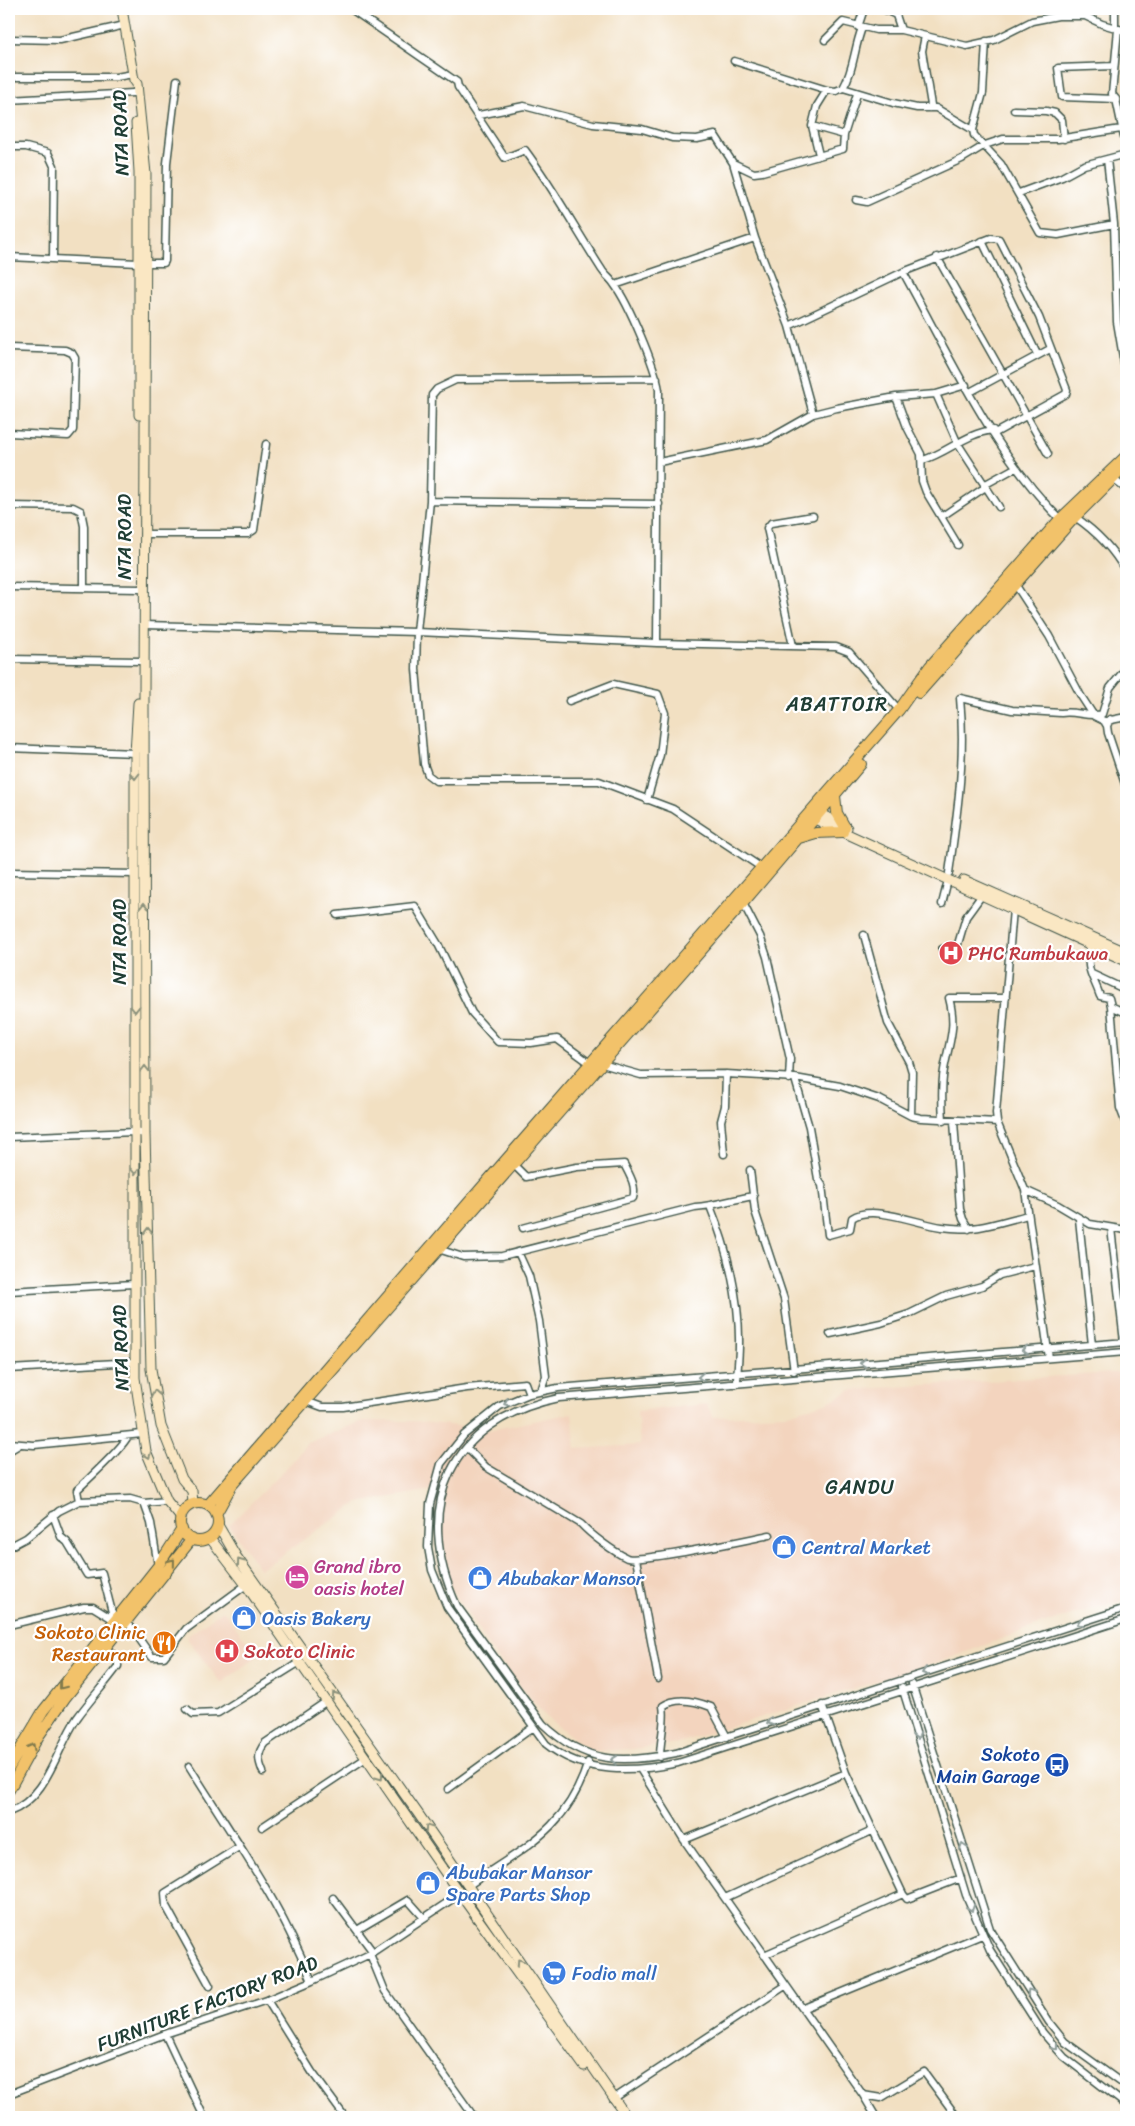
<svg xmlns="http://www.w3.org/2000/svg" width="1135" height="2126" viewBox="0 0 1135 2126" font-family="Sriracha,sans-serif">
  <rect width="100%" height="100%" fill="#fff"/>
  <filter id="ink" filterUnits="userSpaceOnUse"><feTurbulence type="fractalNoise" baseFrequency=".02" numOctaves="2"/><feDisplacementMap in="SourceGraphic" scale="10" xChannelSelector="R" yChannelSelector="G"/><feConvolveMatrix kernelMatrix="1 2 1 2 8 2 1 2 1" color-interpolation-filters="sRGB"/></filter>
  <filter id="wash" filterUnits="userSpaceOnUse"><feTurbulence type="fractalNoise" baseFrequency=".0096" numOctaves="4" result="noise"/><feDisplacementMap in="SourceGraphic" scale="20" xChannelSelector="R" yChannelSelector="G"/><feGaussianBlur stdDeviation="1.12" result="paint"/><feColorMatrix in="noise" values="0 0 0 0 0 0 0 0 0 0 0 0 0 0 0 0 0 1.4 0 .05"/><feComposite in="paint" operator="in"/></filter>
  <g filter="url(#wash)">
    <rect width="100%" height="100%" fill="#f2e0c2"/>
    <!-- built -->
    <path fill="#f3d4be" d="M1126 1372V1599L1036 1626 948 1659 678 1743 633 1749 591 1751 547 1718 494 1654 448 1583 433 1490 357 1503 260 1570 229 1525 292 1462 307 1443 362 1421H415L490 1430 572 1413 576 1449 640 1445 637 1411 706 1404 714 1417 788 1414 826 1403 851 1390Z
      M223 1610 250 1646 252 1645 259 1655 221 1683 186 1637Z"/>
  </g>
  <g filter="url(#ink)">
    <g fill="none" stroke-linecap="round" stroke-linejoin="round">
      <defs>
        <path id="minor" d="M351 9 457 82 458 87 505 158 525 150C554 189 576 230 602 270 605 275 611 279 614 284 629 304 655 366 659 390L657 643
          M883 9 896 15 901 30 967 46 994 40 1032 21 1058 16H1085L1102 24 1126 31
          M858 27 864 9
          M1115 28V9
          M1118 29 1112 94 1116 99 1126 147
          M925 36 922 51 931 105 929 108
          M9 39 60 40 125 25
          M825 40 843 22 876 30H901
          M986 41 983 93 973 130 974 135 1001 164 1040 233 1058 235 1114 224
          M1114 66 1058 68 1062 97 1116 99
          M9 77H116L133 74
          M843 88C854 70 854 48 862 28
          M827 90 836 91 843 88 893 103 917 108H936L973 130
          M9 100 133 93
          M1014 110 1046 111 1055 113 1062 120 1064 139
          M479 115 524 106 593 124 642 129 672 138 697 139 715 135 733 163 755 238 789 326 813 414
          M812 126 819 155
          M844 135 857 94
          M9 147H26L48 153 54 166 53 258
          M1107 159 1114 224 1117 322 1126 375
          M733 163 754 173 762 172 843 149 844 135 812 126 817 106 827 90 734 61
          M1019 193 1062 177 1084 165 1126 154
          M856 200 867 202 962 159 985 145 1003 139H1058L1121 129
          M982 241 1037 354
          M9 257 138 263
          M937 257 1048 454
          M146 263H164L165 261 167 163 177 80
          M903 272C949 355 993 452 1060 519
          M615 285 755 238
          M1117 285 1126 283
          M789 326 903 272 991 238 999 239 1039 317 1067 390 1066 394 995 433
          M9 348 65 350 72 353 75 358 73 430 68 436 9 433
          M657 378 456 380 437 389 432 395 430 501 417 632 416 669 424 764 428 775 436 781H599L673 809 762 868
          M970 392 1050 349
          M936 394 958 444 999 507
          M896 397 907 427 921 454 922 481 926 492 958 545
          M923 460C949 452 966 433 993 430
          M659 462 767 440 813 414 837 408 896 397 936 394 966 385
          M1113 479 1126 489
          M430 501 659 504
          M9 506 73 507 81 511 84 526V587
          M941 517 984 488V485L1015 468
          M1075 517C1097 532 1113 548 1126 572
          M144 534H248L254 530 266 444
          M1015 584 1049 636 1081 696 1094 716 1104 721 1107 726
          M9 587 140 589
          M144 625 417 632 657 643 836 647 849 652 899 710
          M793 646 767 528 771 523 813 516
          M9 659 140 661
          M569 701 613 684 658 694 665 713 660 755 647 800
          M1110 719 1107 726 1108 733 1126 787
          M1106 721 1126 717
          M9 748 135 753
          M9 872 136 874
          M949 873C957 815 966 757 960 698L1012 710 1061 713C1075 710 1088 718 1102 714L1110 688 1126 668
          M743 903 760 936 767 957 790 1059 789 1079
          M942 904 948 880
          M1013 909 996 1113 997 1122 1025 1190 1049 1358
          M337 915 415 906 438 944 472 1013 498 1042 531 1043 557 1039 591 1064
          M864 935 888 1023 909 1062 912 1072 911 1116
          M1091 945C1085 971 1092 973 1100 996L1109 998 1111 1006 1120 1108 1126 1124
          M942 949 958 944 966 917 982 895
          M1092 974 1126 990
          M1111 1006 1126 1013
          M602 1064 641 1075 726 1074 795 1078 840 1086 879 1099 911 1116 921 1118 997 1122
          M795 1079 809 1127 818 1179 822 1185 828 1235 850 1229 852 1218C873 1204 918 1224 942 1227 976 1232 996 1223 1028 1215
          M943 1121C942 1104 941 1086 944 1070 949 1041 957 1028 949 998H1006
          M954 1121 960 1209 963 1219 969 1229
          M9 1137 135 1132 145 1134
          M724 1154 721 1121 725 1106 726 1074
          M513 1164 526 1177 577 1167 624 1164C629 1174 637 1186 633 1198L523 1228
          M750 1170 755 1211 784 1299 794 1371
          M1025 1190 1058 1205 1090 1224 1126 1230
          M710 1206C727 1248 740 1299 739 1345 739 1358 737 1371 737 1384
          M1079 1219 1092 1345
          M1111 1228 1124 1342
          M438 1249 463 1257 502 1256 695 1207C715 1206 733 1199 754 1196
          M518 1252 529 1276 539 1321 546 1376 541 1391
          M9 1291 134 1284
          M830 1334 881 1323 909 1314 946 1296 982 1286 1000 1275 1035 1266
          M1126 1342 558 1388 529 1394 500 1406 464 1435 441 1464 430 1504 428 1547 432 1570 447 1607 546 1744C584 1775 634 1772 678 1763L1126 1619
          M1126 1352 559 1398C450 1420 411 1506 457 1606L543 1724C585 1764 622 1764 676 1753L1126 1608
          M9 1369 135 1362
          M306 1401 322 1407H343L467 1388 525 1383 529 1394
          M9 1443 34 1445 142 1434
          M467 1448 486 1467 581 1524C591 1535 614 1552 627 1558 641 1563 750 1539 770 1535
          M9 1451 19 1445
          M79 1501 77 1490C89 1478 122 1449 128 1436
          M144 1503 167 1501
          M53 1515 61 1537 67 1542 87 1575 102 1573 114 1620
          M9 1547 26 1538 59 1511 79 1501 130 1499 144 1503 151 1523 158 1566
          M636 1559 658 1679
          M126 1620 152 1657H164L186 1629 246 1585
          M9 1625 84 1607H93L114 1620
          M912 1684 990 1929 1049 2022 1065 2042 1126 2086
          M902 1687 966 1895 990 1950 1043 2033 1064 2057 1126 2105
          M822 1705 846 1773 903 1894 907 1899 961 1878
          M187 1709 193 1714 218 1713 300 1662
          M660 1757C660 1740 666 1720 663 1706 677 1696 696 1701 711 1707L727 1737
          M189 1766C215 1808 243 1849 268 1892 285 1921 299 1951 312 1981
          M640 1769 684 1840 863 2095 881 2098 924 2072 957 2117
          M263 1772C258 1760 257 1753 265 1743L327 1701
          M448 1789 532 1728
          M9 1812C48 1798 56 1749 77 1718 90 1700 105 1684 118 1666V1659L106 1648
          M262 1827 366 1758
          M684 1840 846 1773
          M468 1886C522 1848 567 1831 588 1762
          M333 1898 373 1952
          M725 1898 872 1831
          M357 1930 408 1900 424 1918
          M370 1954 385 1991 474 2117
          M764 1955 903 1894
          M210 1986 166 1906 165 1893 239 1847
          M267 2000 312 2072 345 2117
          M804 2008 982 1935
          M165 2034 204 2117
          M9 2094 165 2034 267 2000 312 1981 370 1954 460 1894
          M863 2095 876 2117
          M613 2099 785 1986"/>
        <path id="secondary" d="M122 9 134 80 137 84 146 174 144 697 145 1134 151 1369 161 1426 182 1479 192 1491 193 1504
          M136 123 139 172V415
          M138 703 135 753V1378L146 1451 167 1501 181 1518
          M815 811 847 828
          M808 816 1126 961
          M964 880 1126 952
          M218 1525 236 1556 417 1812 627 2117
          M210 1538 246 1585 460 1894 584 2066"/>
        <path id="primary" d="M919 693 1075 517 1126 466
          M835 796 837 813 845 827
          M799 838 816 833 843 832
          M180 1522a19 19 0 1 1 38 0a19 19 0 1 1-38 0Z
          M208 1505 469 1202 899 710 930 666 1060 519 1126 456
          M216 1514 232 1485 743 903 861 764
          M9 1768 43 1711 158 1566 182 1529
          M9 1790 38 1737 65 1698 192 1539"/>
      </defs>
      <!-- minor casing -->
      <use href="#minor" stroke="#3f5549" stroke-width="9"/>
      <!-- secondary casing -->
      <use href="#secondary" stroke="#3f5549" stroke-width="11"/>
      <!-- primary casing -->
      <use href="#primary" stroke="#3f5549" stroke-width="12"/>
      <!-- minor -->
      <use href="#minor" stroke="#fff" stroke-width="6"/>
      <!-- secondary -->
      <use href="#secondary" stroke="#fae7c3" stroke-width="9"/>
      <!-- primary -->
      <use href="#primary" stroke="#f2c26a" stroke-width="10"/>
    </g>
    <!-- one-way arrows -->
    <defs><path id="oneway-chevron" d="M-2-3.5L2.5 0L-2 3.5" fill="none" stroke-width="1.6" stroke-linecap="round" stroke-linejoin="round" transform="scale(1.25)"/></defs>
    <g stroke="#8c927c">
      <use href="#oneway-chevron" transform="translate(135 776) rotate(90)"/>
      <use href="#oneway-chevron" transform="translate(144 906) rotate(-90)"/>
      <use href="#oneway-chevron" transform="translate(135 1009) rotate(90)"/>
      <use href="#oneway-chevron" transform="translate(145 1069) rotate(-90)"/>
      <use href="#oneway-chevron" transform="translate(135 1171) rotate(90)"/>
      <use href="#oneway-chevron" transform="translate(148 1231) rotate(-91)"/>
      <use href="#oneway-chevron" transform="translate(155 1393) rotate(-99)"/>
      <use href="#oneway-chevron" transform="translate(148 1455) rotate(69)"/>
      <use href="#oneway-chevron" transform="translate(240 1562) rotate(-126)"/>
      <use href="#oneway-chevron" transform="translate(335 1695) rotate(-125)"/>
      <use href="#oneway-chevron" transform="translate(380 1777) rotate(55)"/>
      <use href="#oneway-chevron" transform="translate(428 1828) rotate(-124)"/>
      <use href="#oneway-chevron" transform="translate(520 1962) rotate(-124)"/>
    </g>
    <g stroke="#8f9e9a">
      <use href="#oneway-chevron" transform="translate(1025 1350) rotate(175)"/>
      <use href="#oneway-chevron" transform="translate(863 1363) rotate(175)"/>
      <use href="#oneway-chevron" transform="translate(701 1377) rotate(175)"/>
      <use href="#oneway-chevron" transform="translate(507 1403) rotate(156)"/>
      <use href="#oneway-chevron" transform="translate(1080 1623) rotate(162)"/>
      <use href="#oneway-chevron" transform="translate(925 1672) rotate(162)"/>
      <use href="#oneway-chevron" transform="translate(770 1722) rotate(162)"/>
      <use href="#oneway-chevron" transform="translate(917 1736) rotate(73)"/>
      <use href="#oneway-chevron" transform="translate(614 1760) rotate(-173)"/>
      <use href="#oneway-chevron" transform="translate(963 1846) rotate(-108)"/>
      <use href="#oneway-chevron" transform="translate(971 1908) rotate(71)"/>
      <use href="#oneway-chevron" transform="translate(1030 1992) rotate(-123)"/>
      <use href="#oneway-chevron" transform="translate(1055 2047) rotate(49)"/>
    </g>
    <g stroke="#7e794c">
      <use href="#oneway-chevron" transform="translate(172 1562) rotate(-51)"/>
      <use href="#oneway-chevron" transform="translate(62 1686) rotate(128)"/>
      <use href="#oneway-chevron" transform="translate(32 1747) rotate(-60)"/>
    </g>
  </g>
  <!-- icons -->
  <defs>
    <symbol id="hospital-disc" viewBox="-11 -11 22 22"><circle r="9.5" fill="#e0444e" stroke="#fff"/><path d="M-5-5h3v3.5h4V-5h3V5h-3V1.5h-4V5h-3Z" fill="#fff"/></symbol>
    <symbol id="shop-disc" viewBox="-11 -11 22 22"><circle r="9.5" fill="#3f7fe0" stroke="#fff"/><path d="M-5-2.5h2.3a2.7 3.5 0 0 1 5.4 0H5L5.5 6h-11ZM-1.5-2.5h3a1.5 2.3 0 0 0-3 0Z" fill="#fff"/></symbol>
    <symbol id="hotel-disc" viewBox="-11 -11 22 22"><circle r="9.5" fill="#d1479c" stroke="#fff"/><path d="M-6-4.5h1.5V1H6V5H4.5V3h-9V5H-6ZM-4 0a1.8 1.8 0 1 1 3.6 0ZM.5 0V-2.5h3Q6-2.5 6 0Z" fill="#fff"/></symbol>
    <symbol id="restaurant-disc" viewBox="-11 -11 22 22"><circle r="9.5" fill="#e8710a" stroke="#fff"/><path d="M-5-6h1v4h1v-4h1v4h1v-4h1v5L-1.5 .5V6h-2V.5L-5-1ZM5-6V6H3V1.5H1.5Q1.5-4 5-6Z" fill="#fff"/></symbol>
    <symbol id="bus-disc" viewBox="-11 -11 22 22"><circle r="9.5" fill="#1a4fb4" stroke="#fff"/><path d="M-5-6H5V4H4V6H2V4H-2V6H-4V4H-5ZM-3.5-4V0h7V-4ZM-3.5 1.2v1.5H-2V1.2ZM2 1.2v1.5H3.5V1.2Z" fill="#fff"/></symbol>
    <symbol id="supermarket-disc" viewBox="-11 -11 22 22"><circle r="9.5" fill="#3f7fe0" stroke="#fff"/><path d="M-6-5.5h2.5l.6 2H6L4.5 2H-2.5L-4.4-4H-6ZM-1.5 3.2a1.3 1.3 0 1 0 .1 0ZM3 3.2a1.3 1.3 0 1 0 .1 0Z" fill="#fff"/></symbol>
  </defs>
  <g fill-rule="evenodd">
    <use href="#hospital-disc" x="937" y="939" width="28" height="28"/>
    <use href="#shop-disc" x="770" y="1533" width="28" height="28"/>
    <use href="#hotel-disc" x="283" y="1563" width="28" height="28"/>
    <use href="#shop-disc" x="466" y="1564" width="28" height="28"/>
    <use href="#shop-disc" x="230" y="1604" width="28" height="28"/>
    <use href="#restaurant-disc" x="150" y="1629" width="28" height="28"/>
    <use href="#hospital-disc" x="213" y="1637" width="28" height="28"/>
    <use href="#bus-disc" x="1043" y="1751" width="28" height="28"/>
    <use href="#shop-disc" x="414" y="1869" width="28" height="28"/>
    <use href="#supermarket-disc" x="540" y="1959" width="28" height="28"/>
  </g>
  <g text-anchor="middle" stroke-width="4.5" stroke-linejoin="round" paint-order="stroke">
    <!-- street labels -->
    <g font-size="19" fill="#1f3d34" stroke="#fff">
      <text transform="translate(120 133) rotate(-92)" y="7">NTA ROAD</text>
      <text transform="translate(124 537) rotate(-90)" y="7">NTA ROAD</text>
      <text transform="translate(119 942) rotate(-90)" y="7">NTA ROAD</text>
      <text transform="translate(120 1348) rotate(-92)" y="7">NTA ROAD</text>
      <text transform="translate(207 2003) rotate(-21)" y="7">FURNITURE FACTORY ROAD</text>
    </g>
    <!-- health labels -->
    <g font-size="19" fill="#be3a42" stroke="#fff" text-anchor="start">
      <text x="968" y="960">PHC Rumbukawa</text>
      <text x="244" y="1658">Sokoto Clinic</text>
    </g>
    <!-- shop labels -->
    <g font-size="19" fill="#366cbe" stroke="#fff" text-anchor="start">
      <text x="802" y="1554">Central Market</text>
      <text x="498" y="1585">Abubakar Mansor</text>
      <text x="262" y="1625">Oasis Bakery</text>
      <text x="446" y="1879">Abubakar Mansor<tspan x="446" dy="22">Spare Parts Shop</tspan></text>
      <text x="572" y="1980">Fodio mall</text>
    </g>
    <!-- hotel labels -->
    <g font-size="19" fill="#b23c85" stroke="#fff" text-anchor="start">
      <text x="314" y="1573">Grand ibro<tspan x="314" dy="22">oasis hotel</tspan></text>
    </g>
    <!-- food labels -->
    <g font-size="19" fill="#c56008" stroke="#fff" text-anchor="end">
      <text x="146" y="1639">Sokoto Clinic<tspan x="146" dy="22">Restaurant</tspan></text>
    </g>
    <!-- transit labels -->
    <g font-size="19" fill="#164399" stroke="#fff" text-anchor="end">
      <text x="1040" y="1761">Sokoto<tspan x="1040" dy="22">Main Garage</tspan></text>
    </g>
    <!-- neighbourhood labels -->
    <g font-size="20" letter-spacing="1" fill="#1f3d34" stroke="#fff">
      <text x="837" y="711">ABATTOIR</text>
      <text x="860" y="1494">GANDU</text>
    </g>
  </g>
  <!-- margin -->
  <rect width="1135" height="2126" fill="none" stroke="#fff" stroke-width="30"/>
</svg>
